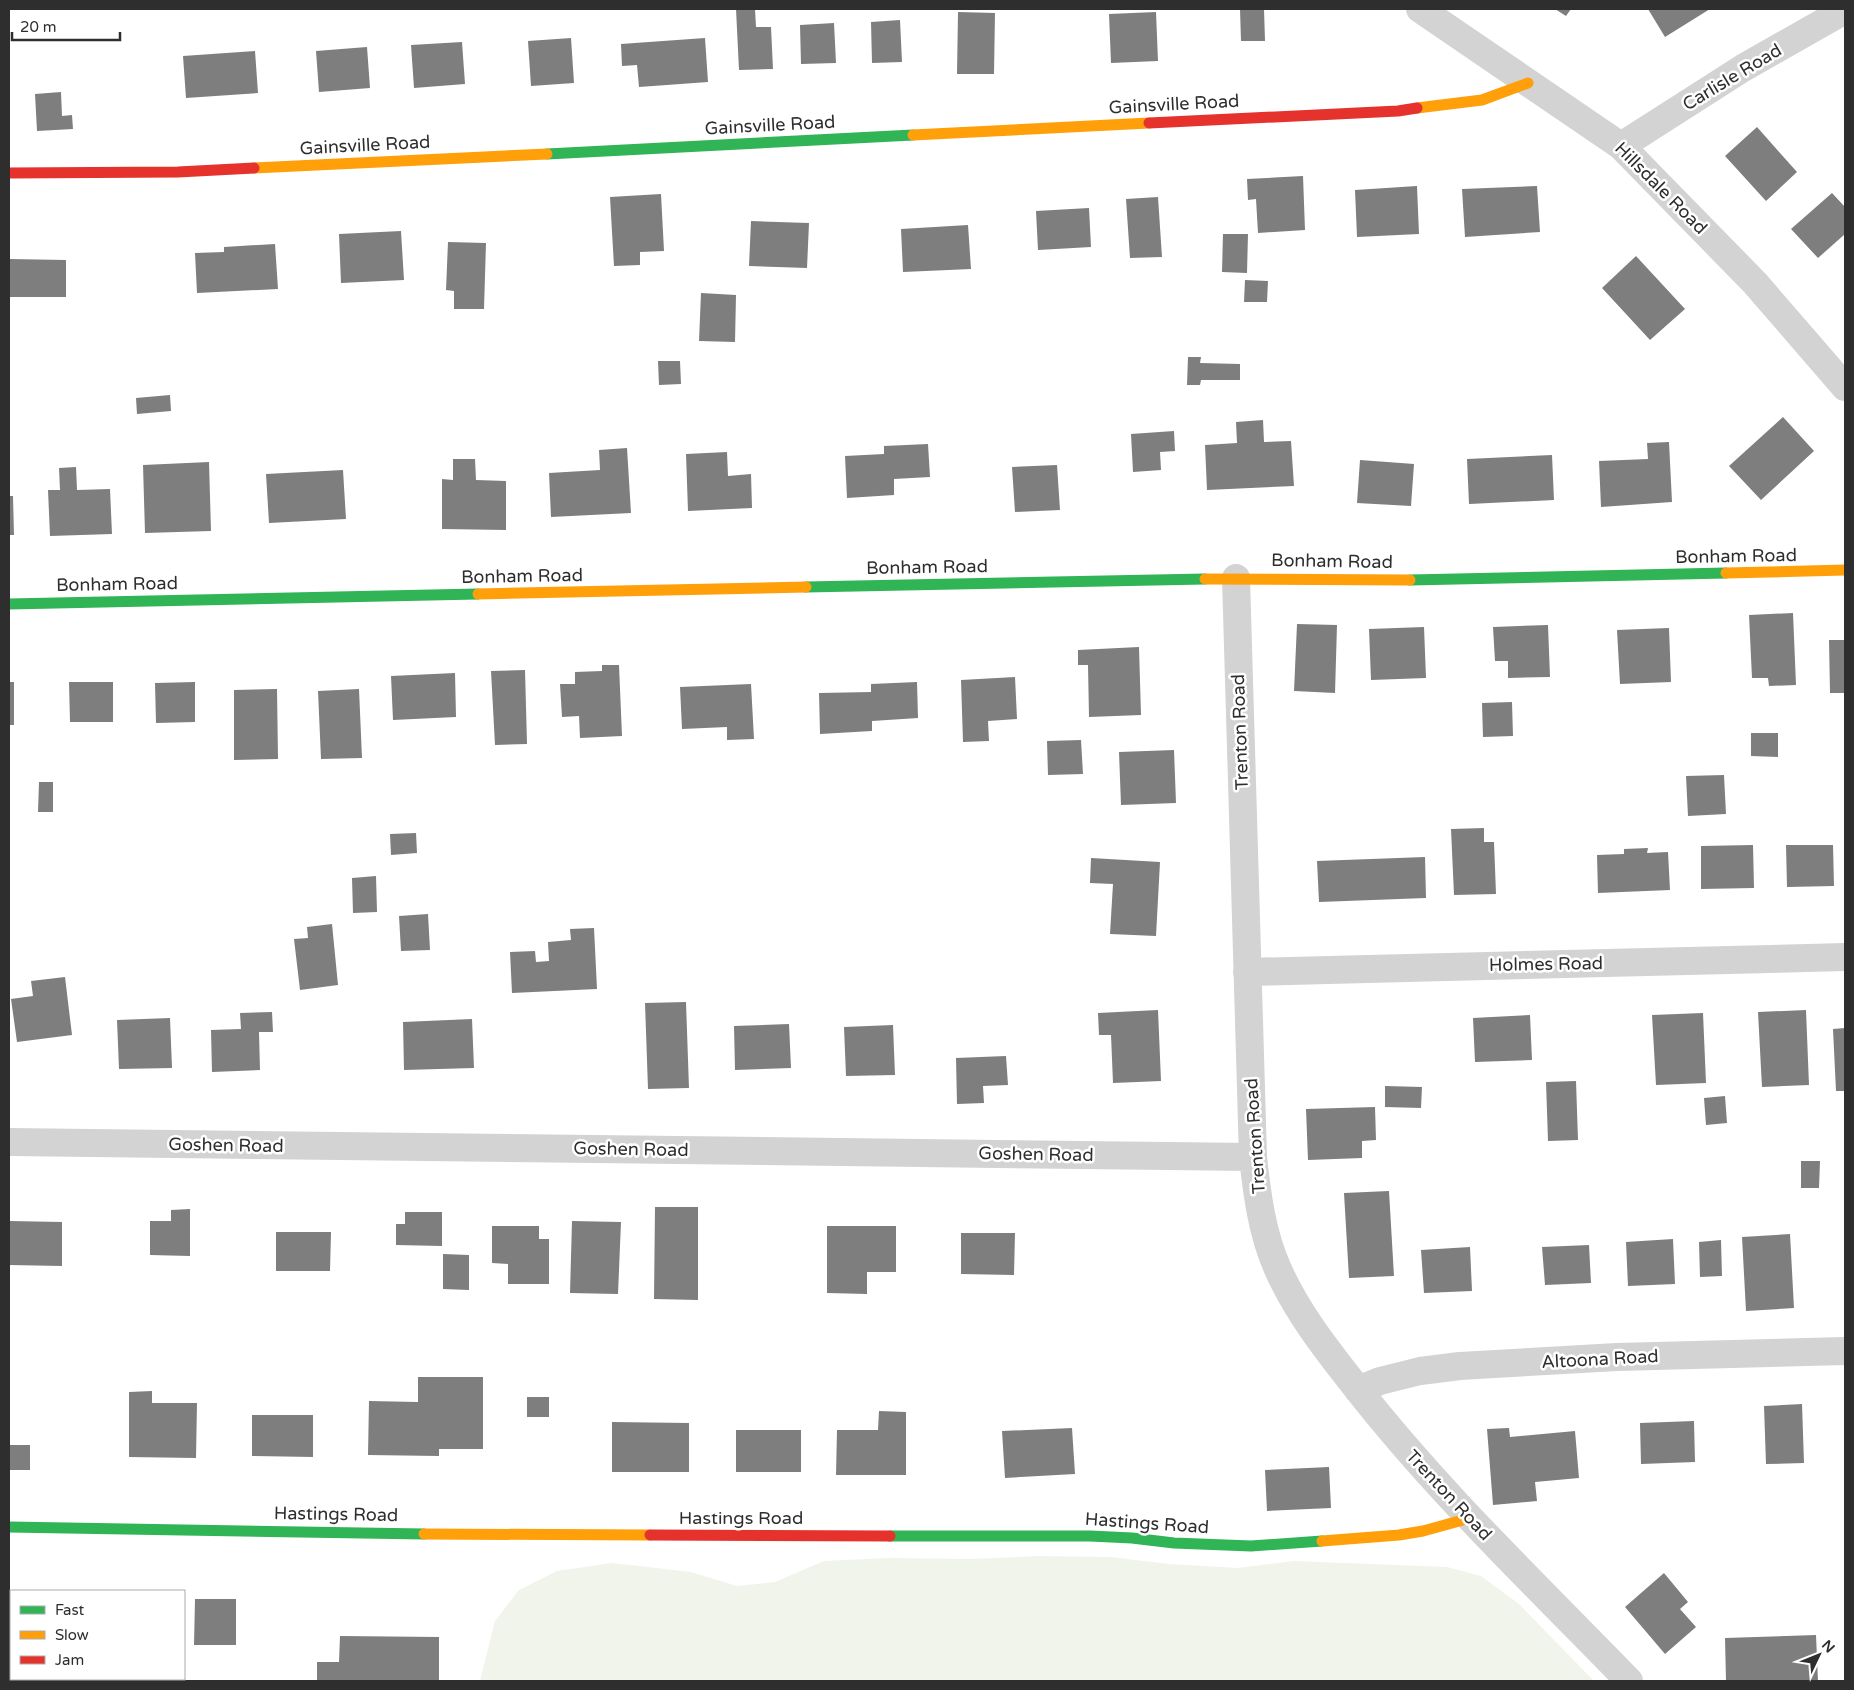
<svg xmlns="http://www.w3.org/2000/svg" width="1854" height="1690" viewBox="0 0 1854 1690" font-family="'Varela Round',sans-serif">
  <rect width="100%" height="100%" fill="#fff"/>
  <!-- green -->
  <path fill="#f1f4eb" d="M1039 1556 1110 1557 1169 1564 1237 1568 1294 1561 1447 1567 1481 1576 1519 1604 1594 1681H480L495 1621 519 1590 557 1571 612 1563 691 1572 737 1586 775 1582 824 1561 888 1558 972 1559Z"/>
  <!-- building -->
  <path fill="#7e7e7e" d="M736 9H755L756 27H771L773 69 739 70Z
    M1240 9H1264L1265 41H1241Z
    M1555 9H1571L1566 16Z
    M1648 9H1710L1665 37Z
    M958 12 995 13 994 74H957Z
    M1156 12 1158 61 1111 63 1109 14Z
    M900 20 902 62 872 63 871 22Z
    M834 23 836 63 801 64 800 25Z
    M571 38 574 83 531 86 528 41Z
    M705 38 708 82 639 87 637 65 622 66 621 44Z
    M462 42 465 84 414 88 411 45Z
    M367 47 370 88 319 92 316 51Z
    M255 51 258 93 186 98 183 56Z
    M61 92 62 116 72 115 73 129 37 131 35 94Z
    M1757 127 1797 172 1766 201 1725 156Z
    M1303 176 1305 230 1258 233 1256 199 1248 200 1247 179Z
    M1417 186 1419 234 1357 237 1355 190Z
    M1537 186 1540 232 1465 237 1462 189Z
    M1832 193 1845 207V234L1818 258 1791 229Z
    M661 194 664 251 640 252V265L614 266 610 197Z
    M1158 197 1162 257 1130 258 1126 199Z
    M1089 208 1091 247 1038 250 1036 211Z
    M751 221 809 223 807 268 749 266Z
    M968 225 971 269 903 272 901 229Z
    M401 231 404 280 341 283 339 234Z
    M1223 234H1248L1247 273 1222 272Z
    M448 242 486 243 484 309H454V291L446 290Z
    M275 244 278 289 197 293 195 253 224 252V247Z
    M1636 256 1685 309 1650 340 1602 288Z
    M9 259 66 260V297H9Z
    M1245 280 1268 281 1267 302H1244Z
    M701 293 736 295 735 342 699 341Z
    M1188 357H1201L1200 363 1240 364V380H1201L1200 385H1187Z
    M658 361H680L681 384 659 385Z
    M170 395 171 411 137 414 136 398Z
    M1783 417 1814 451 1761 500 1729 466Z
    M1263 420 1264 442 1291 441 1294 486 1207 490 1205 445 1237 443 1236 422Z
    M1174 431 1175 451 1160 452 1161 470 1133 472 1131 434Z
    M1669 442 1672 502 1601 507 1599 461 1648 459 1647 443Z
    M928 444 930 477 894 479V495L847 498 845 456 884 454V446Z
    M627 448 631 513 551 517 549 473 600 470 599 450Z
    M727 452 728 476 751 474 752 508 688 511 686 454Z
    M1552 455 1554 500 1469 504 1467 459Z
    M453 459H475L476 480 506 481V530L442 529V479L453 480Z
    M1360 460 1414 464 1411 506 1357 503Z
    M209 462 211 531 145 533 143 465Z
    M1057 465 1060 510 1015 512 1012 467Z
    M76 467 77 490 110 489 112 534 50 536 48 490H60L59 468Z
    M343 470 346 519 269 523 266 474Z
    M9 496H13L14 535H9Z
    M1793 613 1796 685 1769 686 1768 678H1752L1749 615Z
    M1297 624 1337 625 1335 693 1294 691Z
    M1548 625 1550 677 1508 678V661H1495L1493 627Z
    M1424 627 1426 678 1371 680 1369 629Z
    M1669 628 1671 682 1620 684 1617 630Z
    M1829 640H1845V693H1830Z
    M1139 647 1141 715 1089 717 1088 665H1078V650Z
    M602 665H619L622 736 580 738 579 716 562 717 560 684H575V672L602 671Z
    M525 670 527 744 495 745 491 671Z
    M455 673 456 717 393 720 391 676Z
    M1015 677 1017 719 988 721 989 741 963 742 961 680Z
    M9 682H14V725H9Z
    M69 682H113V722H70Z
    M195 682V722L156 723 155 683Z
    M917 682 918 718 872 721V731L820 734 819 693 871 692V684Z
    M751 684 754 739 727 740V727L682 729 680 687Z
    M277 689 278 759 234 760V690Z
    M359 689 362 758 321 759 318 691Z
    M1512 702 1513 736 1483 737 1482 703Z
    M1751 733H1778V757L1751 756Z
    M1081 740 1083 774 1048 775 1047 741Z
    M1174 750 1176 803 1121 805 1119 752Z
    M1724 775 1726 814 1688 816 1686 776Z
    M39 782H53V812H38Z
    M1484 828V842H1494L1496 894 1454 895 1451 829Z
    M416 833 417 853 391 855 390 834Z
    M1753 845 1754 888 1701 889V846Z
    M1786 845H1833L1834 886 1787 887Z
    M1648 848 1647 853 1668 852 1670 890 1598 893 1597 855 1624 854V849Z
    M1425 857 1426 898 1319 902 1317 861Z
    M1091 858 1160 862 1156 936 1110 934 1113 884 1090 883Z
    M376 876 377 912 353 913 352 878Z
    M428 914 430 950 401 951 399 916Z
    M332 924 338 985 300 990 294 939 308 938 307 927Z
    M594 928 597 989 512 993 510 952 535 951 536 962 549 961 548 942 571 940 570 929Z
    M65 977 72 1035 17 1042 11 999 33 996 31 981Z
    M686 1002 689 1088 648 1089 645 1003Z
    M1158 1010 1161 1081 1113 1083 1111 1035H1099L1098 1013Z
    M1806 1010 1809 1085 1762 1087 1758 1012Z
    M272 1012 273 1032H259L260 1070 212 1072 211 1030 241 1029 240 1013Z
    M1703 1013 1706 1083 1656 1085 1652 1015Z
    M1530 1015 1532 1060 1475 1062 1473 1018Z
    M170 1018 172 1068 119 1069 117 1020Z
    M472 1019 474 1068 404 1070 403 1022Z
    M789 1024 791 1068 735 1070 734 1026Z
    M893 1025 895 1075 846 1076 844 1027Z
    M1845 1028V1091H1836L1833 1029Z
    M1006 1056 1008 1085 983 1086 984 1103 957 1104 956 1058Z
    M1576 1081 1578 1140 1548 1141 1546 1082Z
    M1385 1086 1422 1087 1421 1108 1385 1107Z
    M1725 1096 1727 1123 1706 1125 1704 1098Z
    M1375 1107 1376 1140 1362 1141V1158L1308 1160 1306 1109Z
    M1801 1161H1820L1819 1188H1801Z
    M1389 1191 1394 1276 1349 1278 1344 1193Z
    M655 1207H698V1300L654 1299Z
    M190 1209V1256L150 1255V1221H171V1210Z
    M405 1212H442V1246L396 1245V1224H405Z
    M9 1221 62 1222V1266L9 1265Z
    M572 1221 621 1222 618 1294 570 1293Z
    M492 1226H539V1239H549V1284H508V1264L492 1263Z
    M827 1226H896V1272H867V1294L827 1293Z
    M276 1232H331L330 1271H276Z
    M961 1233H1015L1014 1275 961 1274Z
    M1790 1234 1794 1308 1746 1311 1742 1237Z
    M1673 1239 1675 1284 1628 1286 1626 1242Z
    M1721 1240 1722 1276 1700 1277 1699 1242Z
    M1589 1245 1591 1283 1545 1285 1542 1247Z
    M1470 1247 1472 1291 1424 1293 1421 1250Z
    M443 1254 469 1255V1290L443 1289Z
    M418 1377H483V1449H439V1456L368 1455 369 1401 418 1402Z
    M152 1391V1403H197L196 1458 129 1457V1392Z
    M527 1397H549V1417H527Z
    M1802 1404 1804 1463 1766 1464 1764 1406Z
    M879 1411 906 1412V1475H836L837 1430H878Z
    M252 1415H313V1457L252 1456Z
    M1694 1421 1695 1462 1641 1464 1640 1423Z
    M612 1422 689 1423V1472H612Z
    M1072 1428 1075 1474 1005 1478 1002 1431Z
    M1509 1428 1510 1437 1575 1431 1579 1478 1535 1482 1537 1501 1493 1505 1487 1429Z
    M736 1430H801V1472H736Z
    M9 1445H30V1470H9Z
    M1329 1467 1331 1508 1267 1511 1265 1470Z
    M1664 1573 1688 1602 1680 1609 1696 1627 1665 1654 1625 1607Z
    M195 1599H236V1645H194Z
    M9 1603H11V1679H42V1681H9Z
    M1816 1635 1818 1681H1726L1725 1638Z
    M340 1636 439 1637V1681H317V1662H339Z"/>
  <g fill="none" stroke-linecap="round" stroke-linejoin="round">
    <!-- street -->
    <path stroke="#d3d3d3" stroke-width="28" d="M1420 9 1621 146 1755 283 1845 387
      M1621 146 1743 68 1845 10
      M1236 578 1253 1157C1257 1194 1262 1233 1277 1267 1296 1311 1326 1349 1356 1387 1438 1492 1536 1585 1629 1681
      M1247 972 1845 957
      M9 1142 1253 1157
      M1358 1390 1380 1381 1420 1371 1460 1366 1617 1357 1845 1351"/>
    <!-- fast -->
    <path stroke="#30b455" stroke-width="11" d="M547 154 913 135
      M1410 580 1726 573
      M806 587 1205 579
      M9 604 478 594
      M9 1527 424 1534
      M890 1536H1090L1132 1538 1174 1543 1251 1546 1322 1541"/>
    <!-- slow -->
    <path stroke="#ff9f0a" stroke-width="11" d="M1417 108 1482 100 1528 83
      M913 135 1149 123
      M254 168 547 154
      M1726 573 1845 570
      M1205 579 1410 580
      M478 594 806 587
      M424 1534 650 1535
      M1322 1541 1399 1535 1423 1531 1470 1518"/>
    <!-- jam -->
    <path stroke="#e5322d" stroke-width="11" d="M1149 123 1398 111 1417 108
      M9 173 178 172 254 168
      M650 1535 890 1536"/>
  </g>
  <g text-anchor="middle" stroke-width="5" stroke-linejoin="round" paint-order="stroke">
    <!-- street labels -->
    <g font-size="18" fill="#2e2e2e" stroke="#fff">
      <text transform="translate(1732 77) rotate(-31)" y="6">Carlisle Road</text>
      <text transform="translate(1174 104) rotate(-3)" y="6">Gainsville Road</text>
      <text transform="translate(770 125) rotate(-3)" y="6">Gainsville Road</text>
      <text transform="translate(365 145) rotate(-3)" y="6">Gainsville Road</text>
      <text transform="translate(1661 188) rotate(45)" y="6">Hillsdale Road</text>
      <text transform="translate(1736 556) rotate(-1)" y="6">Bonham Road</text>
      <text transform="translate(1332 561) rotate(1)" y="6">Bonham Road</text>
      <text transform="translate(927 567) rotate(-1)" y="6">Bonham Road</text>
      <text transform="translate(522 576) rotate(-1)" y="6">Bonham Road</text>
      <text transform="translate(117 584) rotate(-1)" y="6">Bonham Road</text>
      <text transform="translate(1240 732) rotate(-92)" y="6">Trenton Road</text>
      <text transform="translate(1546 964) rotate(-1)" y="6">Holmes Road</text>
      <text transform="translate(1255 1136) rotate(-94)" y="6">Trenton Road</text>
      <text transform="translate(226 1145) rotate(1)" y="6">Goshen Road</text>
      <text transform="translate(631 1149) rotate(1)" y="6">Goshen Road</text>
      <text transform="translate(1036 1154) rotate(1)" y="6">Goshen Road</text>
      <text transform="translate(1600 1359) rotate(-3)" y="6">Altoona Road</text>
      <text transform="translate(1449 1495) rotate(47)" y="6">Trenton Road</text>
      <text transform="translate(336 1514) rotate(1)" y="6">Hastings Road</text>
      <text x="741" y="1524">Hastings Road</text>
      <text transform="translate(1147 1523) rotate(4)" y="6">Hastings Road</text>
    </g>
  </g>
  <!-- border -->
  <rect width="1854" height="1690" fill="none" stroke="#2e2e2e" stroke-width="20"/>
  <!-- legend -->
  <rect x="10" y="1590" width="175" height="90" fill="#ffffff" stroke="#ababab"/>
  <rect x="20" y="1606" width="25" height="8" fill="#30b455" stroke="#ababab"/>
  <text x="55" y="1615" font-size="15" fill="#2e2e2e">Fast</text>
  <rect x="20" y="1631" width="25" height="8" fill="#ff9f0a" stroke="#ababab"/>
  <text x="55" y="1640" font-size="15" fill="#2e2e2e">Slow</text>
  <rect x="20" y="1656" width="25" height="8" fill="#e5322d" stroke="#ababab"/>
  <text x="55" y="1665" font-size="15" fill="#2e2e2e">Jam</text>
  <!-- north arrow -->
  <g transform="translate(1819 1655) rotate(47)" stroke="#ffffff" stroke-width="4" paint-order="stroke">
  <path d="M0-4L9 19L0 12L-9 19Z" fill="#2e2e2e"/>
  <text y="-8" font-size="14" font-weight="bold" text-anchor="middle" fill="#2e2e2e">N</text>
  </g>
  <!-- scale -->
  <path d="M12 32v8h108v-8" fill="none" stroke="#2e2e2e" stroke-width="2.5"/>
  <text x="20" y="32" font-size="15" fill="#2e2e2e" stroke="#ffffff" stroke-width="4" paint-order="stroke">20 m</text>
</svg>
